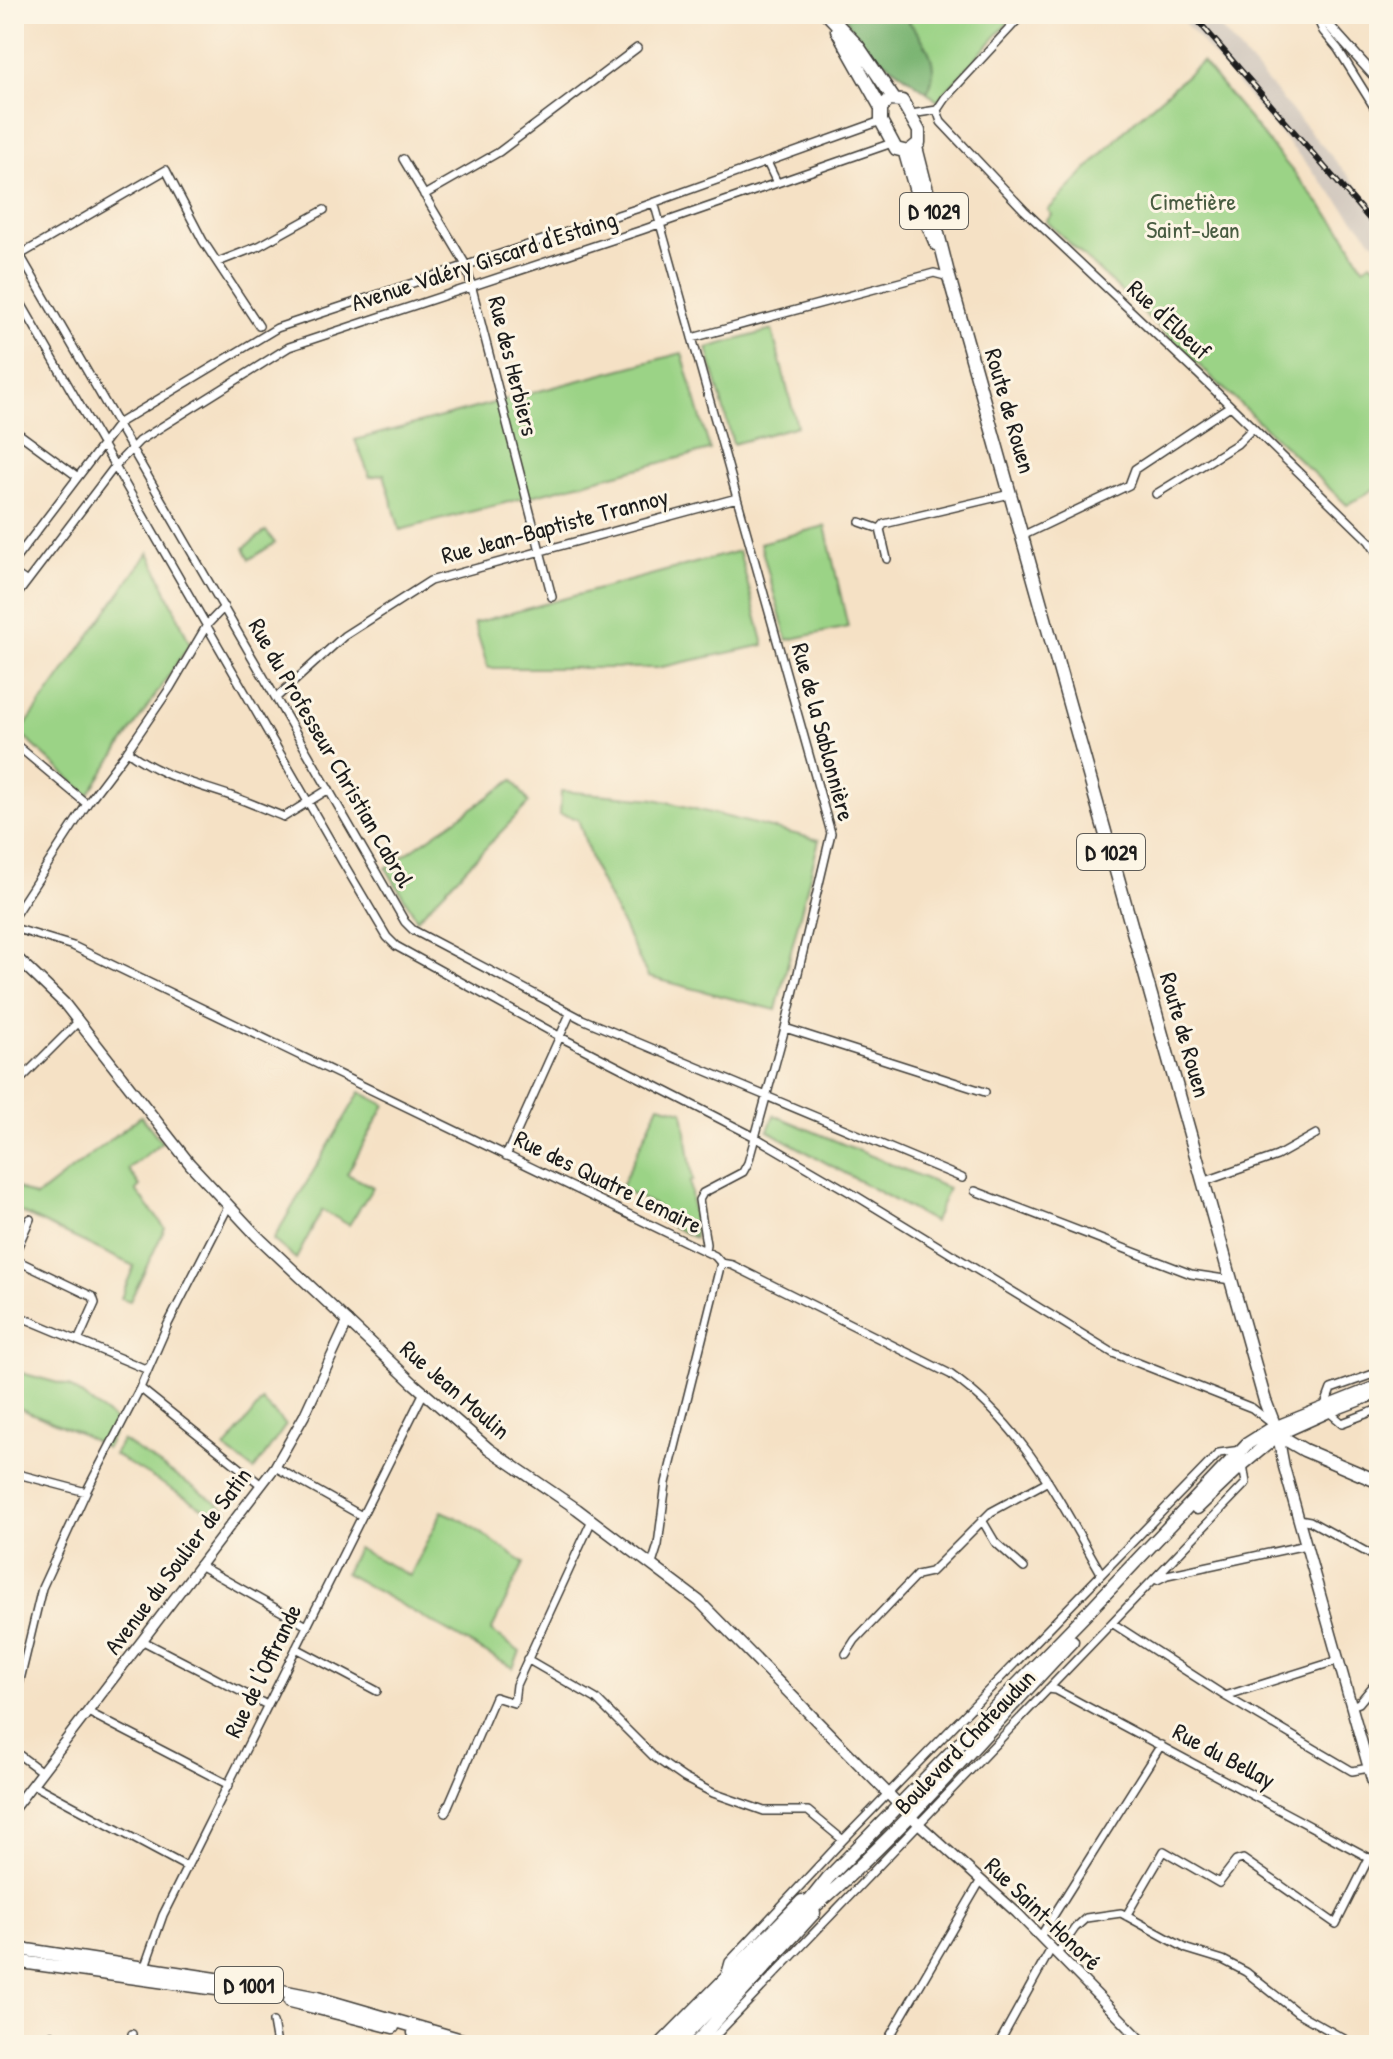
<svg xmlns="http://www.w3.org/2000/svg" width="1393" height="2059" viewBox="0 0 1393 2059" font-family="'Patrick Hand',sans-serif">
  <rect width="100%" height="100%" fill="#fcf5e5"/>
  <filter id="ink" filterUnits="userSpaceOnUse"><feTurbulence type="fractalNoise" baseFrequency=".0125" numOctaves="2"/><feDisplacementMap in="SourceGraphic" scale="16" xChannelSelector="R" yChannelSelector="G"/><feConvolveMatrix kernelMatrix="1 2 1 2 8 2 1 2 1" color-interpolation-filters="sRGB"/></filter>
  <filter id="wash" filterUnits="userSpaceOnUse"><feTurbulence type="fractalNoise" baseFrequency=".006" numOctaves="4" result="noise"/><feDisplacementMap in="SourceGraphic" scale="32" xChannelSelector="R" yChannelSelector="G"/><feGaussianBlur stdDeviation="1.8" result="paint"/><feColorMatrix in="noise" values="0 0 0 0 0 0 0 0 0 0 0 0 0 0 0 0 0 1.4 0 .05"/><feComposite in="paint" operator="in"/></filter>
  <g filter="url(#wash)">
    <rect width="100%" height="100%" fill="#f5e1c5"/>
    <!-- industrial -->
    <path fill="#ccc2b9" d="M1177 14H1208L1379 211V248Z"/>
    <!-- green -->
    <path fill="#9bd386" stroke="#5c7851" stroke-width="2" d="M844 14H1016L937 101Z
      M1202 62 1343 232 1363 267 1371 262 1379 270V486L1347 505 1046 221 1052 215 1048 210 1133 122Z
      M772 330 797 426 733 444 707 348Z
      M682 353 710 450 400 530 384 474 370 477 355 440Z
      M825 526 848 627 787 640 760 543Z
      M266 531 275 543 250 559 244 548Z
      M739 551 764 645 657 668H488L474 623Z
      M149 552 190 644 88 795 20 733Z
      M513 780 529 803 417 919 386 868Z
      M561 791 655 799 819 840 776 1010 648 977 594 868 578 819 560 814Z
      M360 1092 385 1105 347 1174 373 1187 349 1225 322 1210 296 1259 273 1240Z
      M659 1105 683 1111 693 1181H690L695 1238 655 1218 657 1206 620 1189Z
      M774 1115 948 1188 934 1222 768 1131Z
      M141 1116 162 1142 128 1169 140 1186 136 1190 165 1228 130 1301 121 1298 134 1266 14 1209V1186L36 1197Z
      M14 1371 69 1386 118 1423 106 1448 79 1433 14 1406Z
      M262 1401 286 1425 254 1470 225 1449Z
      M122 1440 228 1510 222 1519 114 1455Z
      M442 1511 464 1521 524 1563 491 1631 520 1652 513 1668 345 1573 357 1548 410 1576Z"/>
    <!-- forest -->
    <path fill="#7cb573" stroke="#4c6848" stroke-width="2" d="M844 14H913L909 22C926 42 942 65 927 92L857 41Z"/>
  </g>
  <g filter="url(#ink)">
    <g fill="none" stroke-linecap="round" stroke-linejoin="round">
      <defs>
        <path id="minor" d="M1317 18 1323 31 1338 49 1379 115
          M937 110 941 122 1024 210 1199 375 1369 541 1379 556
          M937 110 945 98 1023 14
          M911 114 937 110
          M403 159 466 265 552 597
          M767 162 777 183
          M424 195 499 152 637 48
          M654 202 831 833 785 1028 748 1163 743 1172 703 1193 699 1200 706 1244 705 1251
          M14 255H20L166 170 203 241 259 326
          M20 255 405 922 413 930 582 1019 962 1178
          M218 262 259 246 324 210
          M14 291 342 861 387 937 396 946 568 1041 755 1137 858 1197 1113 1353 1252 1408 1270 1422
          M692 338 934 273 949 277
          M14 430 78 477
          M1156 494 1237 444 1253 428
          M860 522 880 529
          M1022 536 1129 485 1135 469 1230 406
          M887 559 880 529 884 524 1010 494
          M14 561 119 423 277 328 636 209 881 121
          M14 573 27 582
          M14 599 115 466 139 441 289 347 642 230 892 143
          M277 697 344 636 430 581 737 498
          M14 743 87 804
          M127 751C163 777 190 782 231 796 249 802 266 810 284 817L329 789
          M14 916 87 804 127 751 170 688 207 625 224 607
          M14 928 73 946 715 1256 721 1263 732 1265 950 1374C1023 1425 1058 1498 1101 1573
          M785 1028 985 1092
          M14 1086 79 1021
          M506 1156 570 1014
          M1203 1182 1277 1156 1316 1134
          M975 1191 1191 1274 1231 1280
          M14 1255 30 1219
          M14 1259 93 1297 95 1303 78 1341
          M14 1314 148 1370
          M140 1388 260 1484
          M1325 1405 1331 1389 1379 1372
          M1329 1412 1342 1423 1379 1409
          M275 1467 362 1516
          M14 1473 86 1492
          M1299 1519 1310 1521 1379 1559
          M982 1520 995 1542 1024 1568
          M652 1564 658 1545 666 1483 721 1263
          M199 1565 307 1626
          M1157 1580 1167 1575 1306 1545
          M1112 1623 1225 1696 1352 1771 1369 1768
          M143 1641 267 1705
          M296 1648 377 1691
          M846 1654 855 1640 917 1575 931 1572 991 1512 1048 1481
          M527 1659 596 1699 654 1757 684 1778 713 1793 764 1811H808L843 1840
          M1048 1689 1056 1690 1379 1863
          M1225 1696 1339 1660
          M14 1705 42 1588 86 1492 140 1388 168 1324 228 1207
          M1351 1706 1359 1703 1379 1679
          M88 1712 229 1785
          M14 1751 42 1772
          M1367 1761 1379 1752
          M32 1784 187 1867
          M445 1813 495 1697 514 1703 516 1685 592 1520
          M1126 1916 1164 1851 1219 1883 1236 1861 1243 1859 1336 1924 1369 1858
          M1040 1937 1161 1745
          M1057 1954 1075 1928 1086 1918 1121 1913 1187 1949 1223 1960 1246 1972 1298 2013 1355 2045
          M144 1969 163 1915 424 1392
          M725 1976 729 1962 843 1840 1219 1453 1241 1450
          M273 2022 277 2045
          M50 2045 52 2035
          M131 2045 132 2034
          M702 2045 719 2032 1246 1483 1243 1464
          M885 2045 981 1880
          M998 2045 1051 1949"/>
        <path id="tertiary" d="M1314 14 1325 21 1335 14
          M1325 21 1379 81
          M14 1808 275 1467 304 1416 348 1321
          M909 1815 1017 1913 1146 2045"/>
        <path id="secondary" d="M14 955 64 1003 190 1164 257 1236 414 1384 489 1449 577 1509 699 1601 909 1815
          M1379 1393 1329 1412 1278 1435 1284 1467 1379 1804
          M1274 1427 1379 1385"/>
        <path id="primary" d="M827 14 858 46 894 99
          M837 30 881 108
          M889 100 902 101 919 131V143L908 152 896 149 881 121V108Z
          M916 147 949 277 1265 1401 1278 1435
          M905 153 921 209 936 244
          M1278 1435 1304 1450 1379 1482
          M1197 1508 1243 1464 1278 1435
          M806 1914C903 1833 985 1732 1072 1641
          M14 1948 242 1983 317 1998 479 2045
          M14 1961 260 1995
          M290 2001 393 2027
          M414 2033 448 2045
          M660 2045 802 1901
          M676 2045 785 1932 828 1878 1088 1612 1247 1444 1274 1427
          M694 2045 814 1913"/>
      </defs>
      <!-- minor casing -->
      <use href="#minor" stroke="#3d3a35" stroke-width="10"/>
      <!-- tertiary casing -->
      <use href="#tertiary" stroke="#3d3a35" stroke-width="12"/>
      <!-- secondary casing -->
      <use href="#secondary" stroke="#3d3a35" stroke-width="13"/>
      <!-- primary casing -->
      <use href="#primary" stroke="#3d3a35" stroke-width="15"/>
      <!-- minor -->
      <use href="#minor" stroke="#fff" stroke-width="7"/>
      <!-- tertiary -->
      <use href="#tertiary" stroke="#fff" stroke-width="9"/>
      <!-- secondary -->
      <use href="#secondary" stroke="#fff" stroke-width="10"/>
      <!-- primary -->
      <use href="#primary" stroke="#fff" stroke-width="12"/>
      <defs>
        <path id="rail" d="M1192 14 1379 230"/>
      </defs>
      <!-- rail casing -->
      <use href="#rail" stroke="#1c1c1c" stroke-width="6"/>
      <!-- rail -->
      <use href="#rail" stroke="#fcf5e5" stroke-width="3" stroke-dasharray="9" stroke-linecap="butt"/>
    </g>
  </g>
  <g text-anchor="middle" stroke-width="6" stroke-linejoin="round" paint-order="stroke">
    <!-- shield labels -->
    <g fill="#fcf5e5" stroke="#5f5d58" stroke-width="2">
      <rect x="900" y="193" width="68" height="36" rx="6"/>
      <rect x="1077" y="834" width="68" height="36" rx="6"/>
      <rect x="215" y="1967" width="68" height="36" rx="6"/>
    </g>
    <g font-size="22" font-weight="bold" fill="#1c1c1c">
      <text x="934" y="219">D 1029</text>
      <text x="1111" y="860">D 1029</text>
      <text x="249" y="1993">D 1001</text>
    </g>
    <!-- park labels -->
    <g font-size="24" fill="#485c41" stroke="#fcf5e5">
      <text x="1193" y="210">Cimetière<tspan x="1193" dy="28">Saint-Jean</tspan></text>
    </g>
    <!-- street labels -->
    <g font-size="24" fill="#1c1c1c" stroke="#fcf5e5">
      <text transform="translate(484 261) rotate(-18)" y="8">Avenue Valéry Giscard d'Estaing</text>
      <text transform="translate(1169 320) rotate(43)" y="8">Rue d'Elbeuf</text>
      <text transform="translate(513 366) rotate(76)" y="8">Rue des Herbiers</text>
      <text transform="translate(1010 411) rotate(74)" y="8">Route de Rouen</text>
      <text transform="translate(555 526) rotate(-15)" y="8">Rue Jean-Baptiste Trannoy</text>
      <text transform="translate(823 732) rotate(75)" y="8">Rue de la Sablonnière</text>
      <text transform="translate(331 753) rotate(60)" y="8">Rue du Professeur Christian Cabrol</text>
      <text transform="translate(1185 1035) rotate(74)" y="8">Route de Rouen</text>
      <text transform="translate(608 1182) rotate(26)" y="8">Rue des Quatre Lemaire</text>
      <text transform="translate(455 1390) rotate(41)" y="8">Rue Jean Moulin</text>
      <text transform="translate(178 1561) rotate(-53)" y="8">Avenue du Soulier de Satin</text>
      <text transform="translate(263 1671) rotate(-64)" y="8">Rue de l'Offrande</text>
      <text transform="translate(965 1742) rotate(-46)" y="8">Boulevard Chateaudun</text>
      <text transform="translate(1224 1756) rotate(28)" y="8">Rue du Bellay</text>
      <text transform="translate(1043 1914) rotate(44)" y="8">Rue Saint-Honoré</text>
    </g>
  </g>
  <!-- margin -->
  <rect width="1393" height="2059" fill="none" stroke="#fcf5e5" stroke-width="48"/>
</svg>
